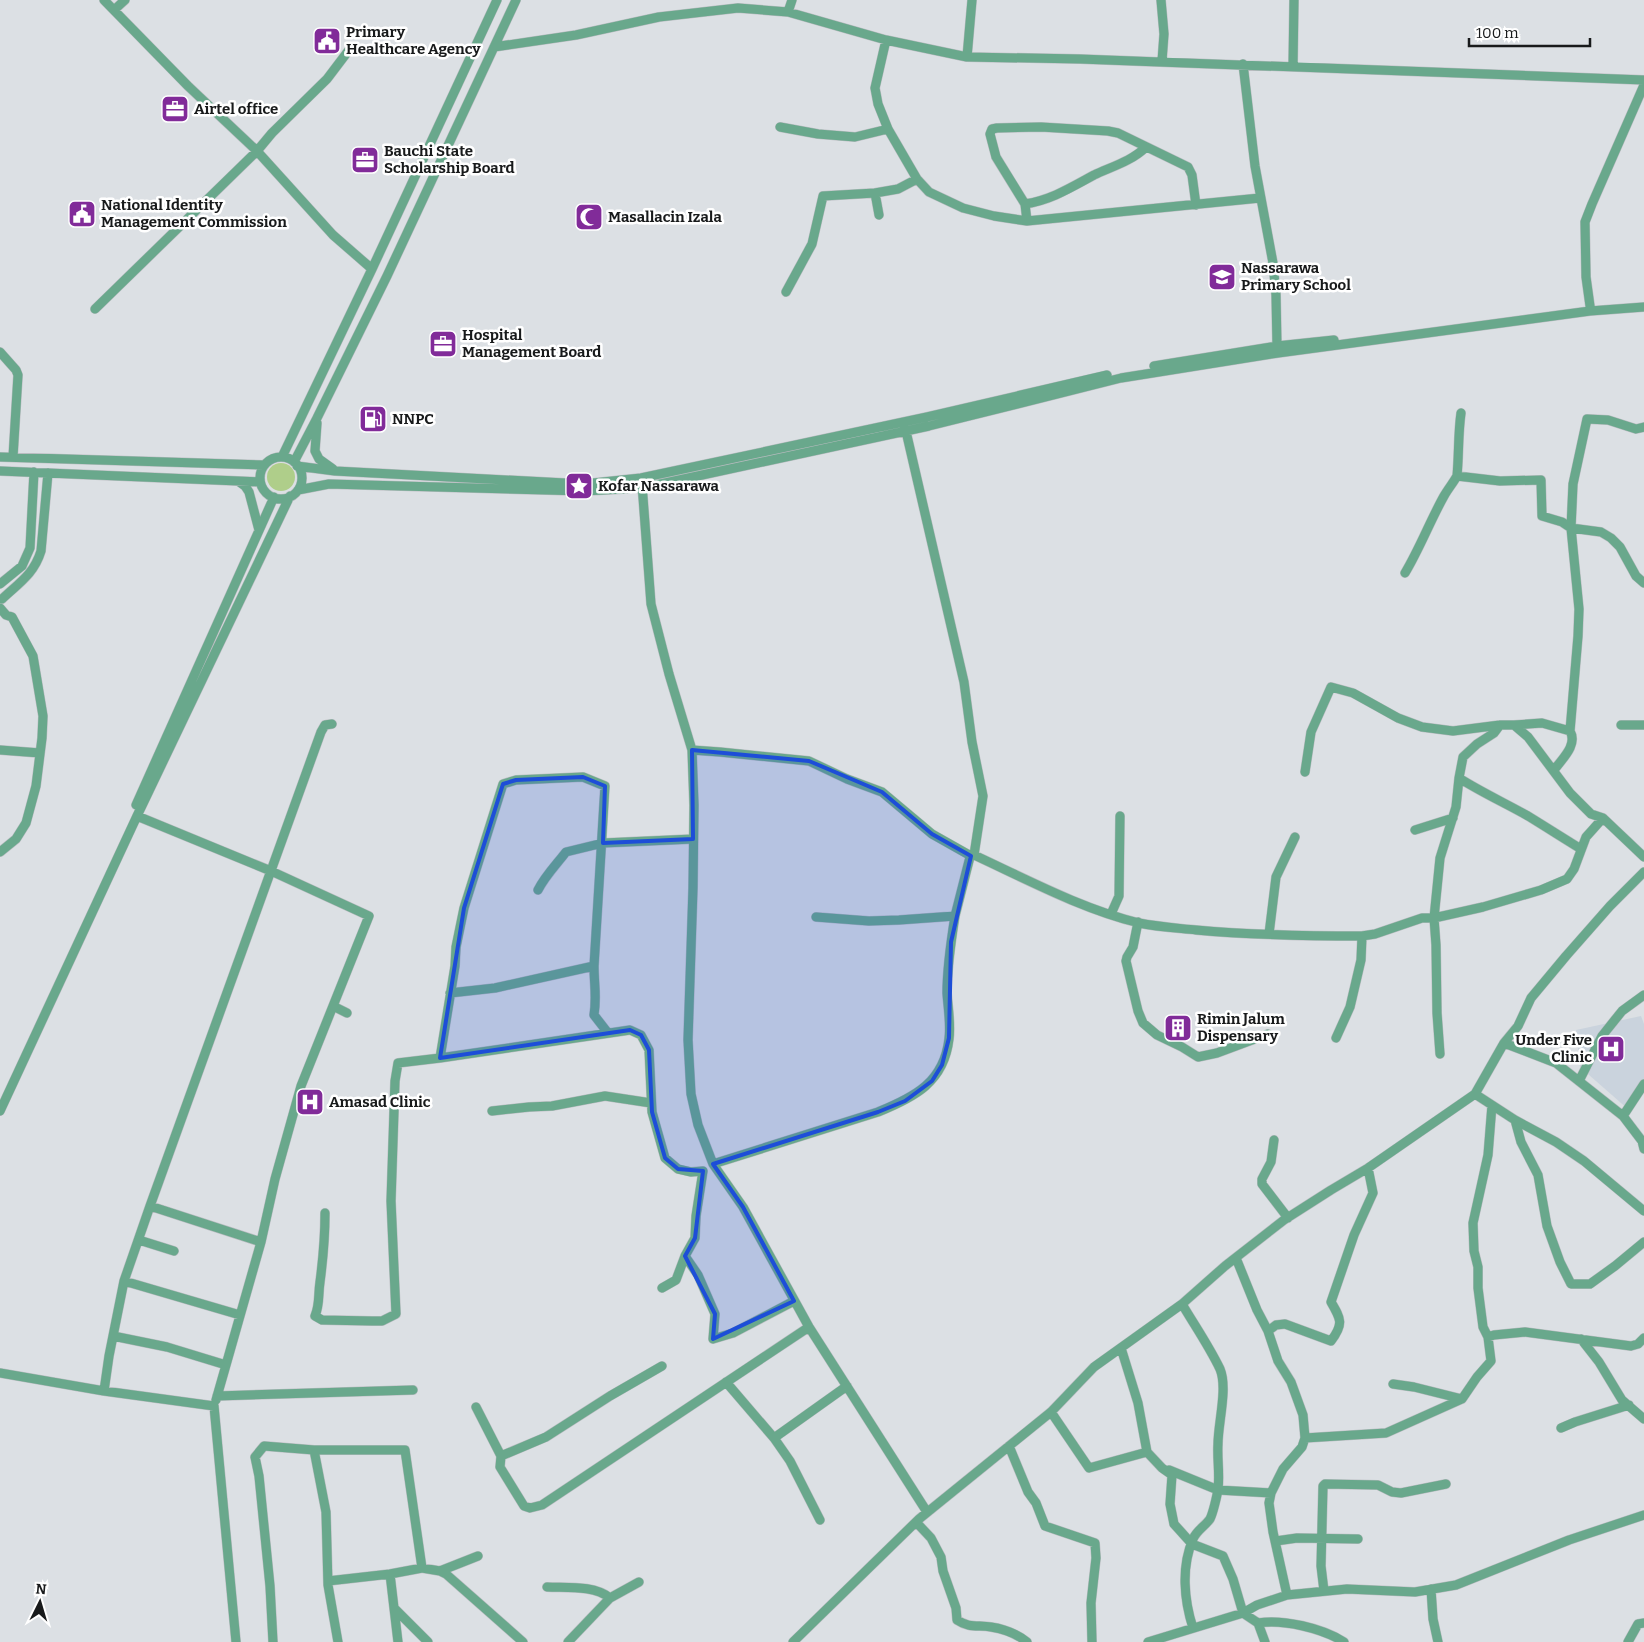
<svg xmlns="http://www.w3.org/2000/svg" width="1644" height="1642" viewBox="0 0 1644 1642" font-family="Bitter,serif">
  <rect width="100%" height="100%" fill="#dce0e4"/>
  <!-- built -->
  <path fill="#cad3dd" d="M1641 1016 1644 1024V1088L1629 1110 1580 1067 1576 1030Z"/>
  <!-- green -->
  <path fill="#afce8a" d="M267 477a14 14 0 1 1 28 0a14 14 0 1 1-28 0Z"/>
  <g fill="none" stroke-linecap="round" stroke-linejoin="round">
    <defs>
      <path id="minor" d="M104 0 188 86 257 151 333 235 372 269
        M1161 0 1164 34 1162 61
        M114 10 125 0
        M788 12 792 0
        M886 40 875 88 878 104 888 129 917 179 929 192 963 208 994 216 1027 221 1260 198
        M494 47 576 35 659 17 738 8 788 12 886 40 967 57 1080 59 1644 80
        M967 57 972 0
        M1243 64 1255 166 1273 263 1276 295 1277 346
        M1293 66 1294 0
        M780 127 818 134 855 137 888 129
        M875 193 879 215
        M1025 204C1051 200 1070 188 1094 175 1111 167 1132 161 1146 147
        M1027 221 1025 204 996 157 990 134 992 129 997 128 1041 127 1108 131 1118 133 1188 167 1192 175 1196 205
        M786 292 812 244 823 196 875 193 898 189 917 179
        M1590 306 1586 277 1585 222 1592 204 1644 85
        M95 309 257 151 272 133 327 79 349 50
        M0 352 16 370 18 375 13 457
        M1154 366 1277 346 1334 340
        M1461 413C1458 434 1459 455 1457 476L1500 481 1541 480 1542 516 1562 522 1571 528 1601 532 1611 538 1620 547 1636 576 1644 583
        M317 423 315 451 319 459 333 469
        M905 427 964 682 972 742 983 796 974 855
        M0 457 264 465
        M282 457 372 269 497 0
        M260 478a21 21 0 1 1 42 0a21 21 0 1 1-42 0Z
        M294 462 317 418 387 276 516 0
        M297 466 335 471 584 484 641 478 927 417 1107 375
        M0 471 260 482
        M238 481 245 486 249 492 259 530
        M642 484 651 604 669 674 692 750 694 805 693 888 688 1040 691 1094 698 1125 713 1164 743 1207 809 1327 927 1512
        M298 490 329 484 584 491 642 488 929 426 1121 378 1278 353 1590 311 1644 307
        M1405 573C1420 548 1430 521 1444 496 1448 489 1453 483 1457 476
        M0 584 22 566 30 548 34 472
        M2 599C19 583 34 574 41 551L48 473
        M0 608 6 615 12 617 33 656 43 716 42 738 36 786 26 823 16 839 0 852
        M1514 725 1542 723 1570 731 1578 636 1579 609 1571 528 1573 484 1587 419 1608 420 1636 429 1644 427
        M1621 725H1644
        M0 750 40 753
        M692 750 720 752 809 761 847 779 882 792 932 834 971 856
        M1554 770C1562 759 1578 745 1570 731
        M1305 772 1311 732 1331 687 1353 693 1398 718 1422 727 1453 731 1500 725H1514L1528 737 1570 793 1591 814 1603 818 1644 857
        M1459 778C1481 792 1505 803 1528 816 1546 827 1563 838 1581 849
        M136 805 274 497
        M137 816 271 871 369 916 301 1086 275 1179 261 1242 226 1365
        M1415 830 1453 818
        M538 890C545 876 556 865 566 852L603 843 693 839
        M1111 914 1119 896 1120 816
        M816 917 869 921 899 920 955 916 970 857 974 855C1028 880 1082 909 1139 923 1158 927 1177 928 1196 930 1251 935 1307 936 1362 936L1375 934 1422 918H1434L1483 907 1541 890 1567 879 1574 869 1586 837 1603 818
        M1138 922 1133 947 1127 957 1126 961 1138 1011 1143 1023 1157 1035 1182 1047 1198 1057 1217 1053 1268 1034
        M1269 934 1276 877 1295 837
        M450 993 495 988 594 966
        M333 1006 347 1013
        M1336 1038 1350 1007 1361 960 1362 936
        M1504 1043 1556 1063 1623 1116 1642 1141 1644 1149
        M1440 1054 1437 1013 1436 945 1434 918 1440 858 1456 807 1459 778 1463 757 1477 744 1494 733 1500 725
        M440 1058 455 966 456 947 464 908 503 784 516 780 583 777 605 786 594 966C594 984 597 997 594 1015L608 1033
        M1579 1081 1602 1036 1622 1011 1644 995
        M1475 1094 1515 1120 1556 1142 1584 1161 1644 1211
        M1492 1105 1488 1155 1473 1223 1474 1251 1478 1267V1288L1483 1327 1488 1337 1494 1335 1525 1332 1631 1346 1638 1344 1644 1338
        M0 1111 137 816 290 496
        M492 1111 529 1107 552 1106 605 1096 651 1103
        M1623 1116 1644 1084
        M1515 1120 1521 1142 1538 1175 1547 1226 1560 1262 1571 1284H1590L1615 1266 1644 1242
        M1274 1140 1271 1162 1262 1179V1184L1288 1218
        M713 1164 878 1112C915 1097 944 1082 949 1039 951 1024 948 1008 947 993 947 967 951 941 955 916
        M150 1206 261 1242
        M325 1213C325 1236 323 1259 320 1282 318 1295 320 1304 315 1316L322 1320 372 1321H382L396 1314 391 1201 395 1081 398 1063 440 1058 630 1030 641 1035 649 1050 652 1112 665 1158 678 1169 691 1172 703 1171 696 1216 695 1238 685 1256 676 1280 662 1288
        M139 1240 174 1251
        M685 1256 698 1275 715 1314 713 1339 733 1333 794 1301
        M1236 1258 1257 1310 1268 1331 1278 1361 1291 1382 1303 1415 1305 1438 1302 1447 1283 1469 1271 1493 1269 1503 1273 1532 1287 1595
        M124 1281 240 1315
        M1182 1304C1195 1326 1209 1346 1220 1369 1228 1388 1218 1423 1218 1444 1217 1459 1220 1475 1218 1489 1217 1496 1213 1513 1210 1519 1205 1526 1196 1531 1193 1539 1181 1567 1184 1600 1193 1628
        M1268 1331 1276 1325 1285 1324 1331 1341C1344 1324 1341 1319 1331 1302L1354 1235 1373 1193 1368 1168
        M113 1336 167 1347 226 1365 216 1400
        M1581 1339 1599 1362 1622 1400 1644 1419
        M1121 1348 1138 1403 1147 1452
        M0 1373 104 1391 214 1406 236 1642
        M726 1382 774 1438 790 1461 820 1520
        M104 1391 109 1356 124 1281 150 1206 321 732 325 725 332 724
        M217 1396 413 1390
        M1462 1399 1477 1377 1491 1361 1488 1337
        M476 1407 501 1456 500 1467 524 1506 530 1508 542 1505 809 1327
        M1051 1412 1089 1468 1147 1452 1162 1468 1172 1475 1170 1504 1174 1524 1192 1544 1223 1556 1233 1579 1243 1613 1258 1623C1283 1619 1322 1628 1344 1642
        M1561 1428 1575 1422 1629 1405
        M774 1438 847 1386
        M1305 1438 1386 1433 1462 1399 1414 1387 1393 1384
        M1009 1446 1028 1492 1036 1503 1045 1526 1095 1543 1096 1558 1091 1603 1092 1642
        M314 1450 326 1512 328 1585 338 1642
        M501 1456 546 1437 610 1396 662 1366
        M1169 1470 1218 1490 1271 1493
        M916 1522 931 1538 941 1557 943 1571 956 1608 957 1620C969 1628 977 1625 991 1627 1004 1629 1017 1634 1027 1642
        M1276 1541 1297 1538 1358 1539
        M440 1571 478 1556
        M390 1574 398 1642
        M328 1581 390 1574 422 1568 440 1571 446 1574 523 1642
        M547 1587C567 1588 594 1585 610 1598
        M1431 1589 1433 1619 1438 1642
        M1324 1591 1321 1566 1323 1486 1325 1484 1378 1485 1392 1492 1401 1493 1446 1484
        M394 1608 428 1642
        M1258 1623 1265 1642
        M273 1642 270 1586 259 1476 255 1457 264 1446 314 1450H405L422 1568
        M568 1642 610 1598 639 1582
        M793 1642 919 1519 1051 1412 1094 1367 1182 1304 1225 1266 1284 1220 1331 1190 1368 1168 1475 1094 1504 1043 1518 1026 1531 998 1566 956 1610 906 1644 872
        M1148 1642 1243 1613 1257 1605 1287 1595 1347 1589 1415 1592 1456 1585 1569 1540 1644 1515
        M1628 1642 1638 1624 1644 1623"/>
    </defs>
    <!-- minor casing -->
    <use href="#minor" stroke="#b9bcc0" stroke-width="10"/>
    <!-- minor -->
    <use href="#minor" stroke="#69a88c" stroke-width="9"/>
  </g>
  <!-- marked area -->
  <path fill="#1d4ed8" fill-opacity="0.2" stroke="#1d4ed8" stroke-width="4" stroke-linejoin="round" d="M692 750 809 761 882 792 932 834 971 856 951 942 949 1038 942 1065 932 1081 905 1101 878 1112 713 1164 743 1207 794 1301 713 1339 715 1314 685 1256 695 1238 703 1171 678 1169 665 1158 652 1112 649 1050 641 1035 630 1030 440 1058 464 908 503 784 516 780 583 777 605 786 603 843 693 839Z"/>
  <!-- icons -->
  <defs>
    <symbol id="civic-square" viewBox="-11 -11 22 22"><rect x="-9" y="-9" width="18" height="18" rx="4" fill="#812b99" stroke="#fff"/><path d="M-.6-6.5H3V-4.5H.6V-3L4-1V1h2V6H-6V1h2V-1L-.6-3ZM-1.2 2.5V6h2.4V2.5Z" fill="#fff"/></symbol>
    <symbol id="office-square" viewBox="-11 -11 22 22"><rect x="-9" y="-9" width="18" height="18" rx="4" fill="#812b99" stroke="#fff"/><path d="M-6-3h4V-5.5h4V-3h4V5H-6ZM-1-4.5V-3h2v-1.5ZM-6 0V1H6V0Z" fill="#fff"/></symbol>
    <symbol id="mosque-square" viewBox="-11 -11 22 22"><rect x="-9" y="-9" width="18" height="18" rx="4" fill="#812b99" stroke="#fff"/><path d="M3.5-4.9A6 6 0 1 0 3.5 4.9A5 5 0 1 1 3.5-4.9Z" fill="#fff"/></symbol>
    <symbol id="school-square" viewBox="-11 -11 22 22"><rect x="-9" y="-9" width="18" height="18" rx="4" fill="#812b99" stroke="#fff"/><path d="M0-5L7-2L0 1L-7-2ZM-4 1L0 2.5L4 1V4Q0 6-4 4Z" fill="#fff"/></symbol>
    <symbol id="fuel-square" viewBox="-11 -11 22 22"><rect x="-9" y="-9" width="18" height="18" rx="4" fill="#812b99" stroke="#fff"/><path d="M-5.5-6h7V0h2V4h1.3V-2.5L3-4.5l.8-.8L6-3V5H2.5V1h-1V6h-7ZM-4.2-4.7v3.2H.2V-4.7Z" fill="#fff"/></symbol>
    <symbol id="sight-square" viewBox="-11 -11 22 22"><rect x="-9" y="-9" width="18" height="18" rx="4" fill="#812b99" stroke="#fff"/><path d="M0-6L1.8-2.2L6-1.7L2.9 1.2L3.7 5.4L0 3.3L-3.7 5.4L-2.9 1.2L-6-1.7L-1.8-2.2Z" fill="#fff"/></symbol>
    <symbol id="building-square" viewBox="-11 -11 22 22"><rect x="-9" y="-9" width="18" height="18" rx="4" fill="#812b99" stroke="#fff"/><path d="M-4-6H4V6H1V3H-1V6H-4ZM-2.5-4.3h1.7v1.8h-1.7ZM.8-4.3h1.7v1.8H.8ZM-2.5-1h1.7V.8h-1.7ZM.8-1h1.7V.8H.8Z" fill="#fff"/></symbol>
    <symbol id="hospital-square" viewBox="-11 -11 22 22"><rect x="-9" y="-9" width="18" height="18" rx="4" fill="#812b99" stroke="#fff"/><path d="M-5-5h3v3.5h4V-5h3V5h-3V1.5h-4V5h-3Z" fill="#fff"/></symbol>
  </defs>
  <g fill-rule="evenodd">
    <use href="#civic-square" x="311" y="25" width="32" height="32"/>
    <use href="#office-square" x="159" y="93" width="32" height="32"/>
    <use href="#office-square" x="349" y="144" width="32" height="32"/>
    <use href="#civic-square" x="66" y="198" width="32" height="32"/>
    <use href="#mosque-square" x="573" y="201" width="32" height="32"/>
    <use href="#school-square" x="1206" y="261" width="32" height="32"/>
    <use href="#office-square" x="427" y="328" width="32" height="32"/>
    <use href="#fuel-square" x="357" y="403" width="32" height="32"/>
    <use href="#sight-square" x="563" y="470" width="32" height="32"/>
    <use href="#building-square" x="1162" y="1012" width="32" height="32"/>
    <use href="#hospital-square" x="1595" y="1033" width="32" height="32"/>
    <use href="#hospital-square" x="294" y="1086" width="32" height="32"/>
  </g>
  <g text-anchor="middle" stroke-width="5" stroke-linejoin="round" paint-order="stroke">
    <!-- poi labels -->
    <g font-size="15" font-weight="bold" fill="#181a1b" stroke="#fff" text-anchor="start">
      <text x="346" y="37">Primary<tspan x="346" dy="17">Healthcare Agency</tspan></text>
      <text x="194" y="114">Airtel office</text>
      <text x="384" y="156">Bauchi State<tspan x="384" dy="17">Scholarship Board</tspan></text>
      <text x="101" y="210">National Identity<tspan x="101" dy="17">Management Commission</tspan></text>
      <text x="608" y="222">Masallacin Izala</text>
      <text x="1241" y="273">Nassarawa<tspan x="1241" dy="17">Primary School</tspan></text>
      <text x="462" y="340">Hospital<tspan x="462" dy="17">Management Board</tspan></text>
      <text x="392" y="424">NNPC</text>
      <text x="598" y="491">Kofar Nassarawa</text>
      <text x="1197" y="1024">Rimin Jalum<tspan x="1197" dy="17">Dispensary</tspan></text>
      <text x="1592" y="1045" text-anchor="end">Under Five<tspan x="1592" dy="17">Clinic</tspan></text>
      <text x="329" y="1107">Amasad Clinic</text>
    </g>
  </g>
  <!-- north arrow -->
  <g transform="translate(40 1602) rotate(5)" stroke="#ffffff" stroke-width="4" paint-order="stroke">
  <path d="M0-4L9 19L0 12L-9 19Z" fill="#181a1b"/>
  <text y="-8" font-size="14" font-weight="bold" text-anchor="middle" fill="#181a1b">N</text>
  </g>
  <!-- scale -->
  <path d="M1469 38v8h121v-8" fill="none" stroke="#181a1b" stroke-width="2.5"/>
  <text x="1476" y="38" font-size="15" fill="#181a1b" stroke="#ffffff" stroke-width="4" paint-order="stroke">100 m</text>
</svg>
